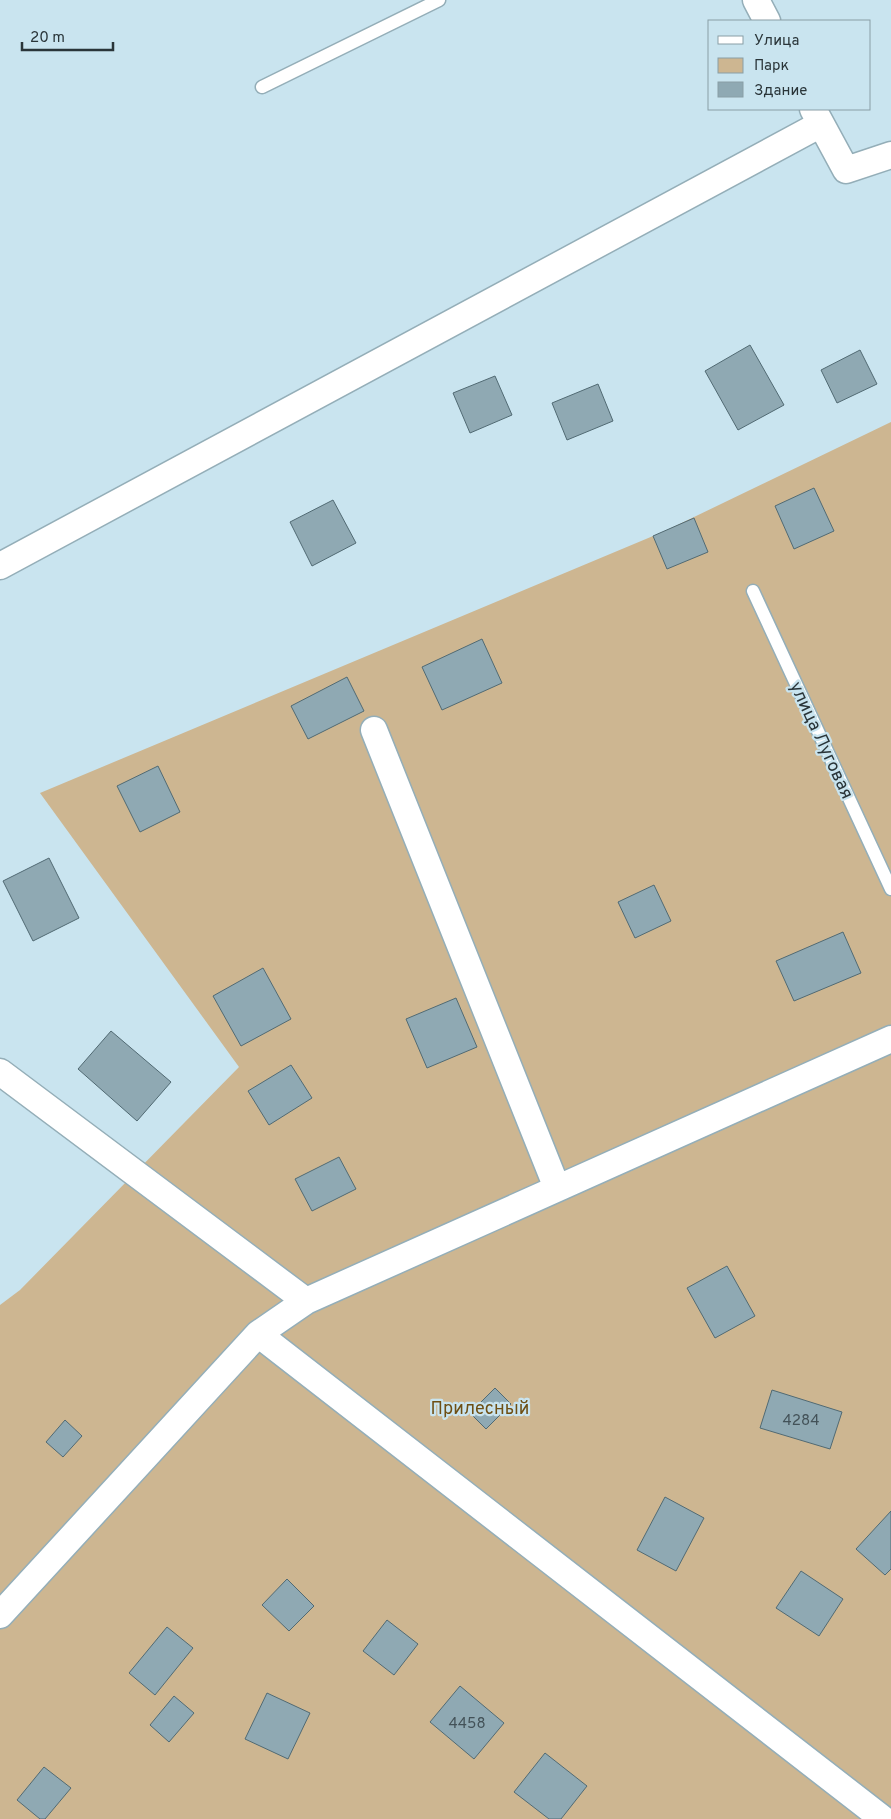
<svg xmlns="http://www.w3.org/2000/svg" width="891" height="1819" viewBox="0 0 891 1819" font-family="Overpass,sans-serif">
  <rect width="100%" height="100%" fill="#c9e4ef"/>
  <!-- green -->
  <path fill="#cdb691" d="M891 422V1819H0V1305L20 1290 239 1067 40 793 665 531Z"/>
  <!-- building -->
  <path fill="#8fa9b3" stroke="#516a73" d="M750 345 784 405 738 430 705 371Z
    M860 350 877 384 837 403 821 370Z
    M495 376 512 415 470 433 453 393Z
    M598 384 613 421 567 440 552 403Z
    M814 488 834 531 794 549 775 506Z
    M333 500 356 543 312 566 290 522Z
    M694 518 708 552 667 569 653 536Z
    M482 639 502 683 442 710 422 667Z
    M347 677 364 711 308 739 291 706Z
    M158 766 180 812 140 832 117 786Z
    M49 858 79 918 33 941 3 881Z
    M654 885 671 921 635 938 618 902Z
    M843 932 861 973 794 1001 776 961Z
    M263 968 291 1019 241 1046 213 996Z
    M456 998 477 1047 427 1068 406 1019Z
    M111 1031 171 1082 137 1121 78 1069Z
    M291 1065 312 1098 269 1125 248 1091Z
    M339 1157 356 1189 312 1211 295 1179Z
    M727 1266 755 1316 715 1338 687 1288Z
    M495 1388 511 1404 486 1429 470 1413Z
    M772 1390 842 1412 830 1449 760 1428Z
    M65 1420 82 1436 63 1457 46 1442Z
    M665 1497 704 1518 676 1571 637 1550Z
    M891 1511V1569L885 1575 856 1549Z
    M801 1571 843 1599 819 1636 776 1608Z
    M287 1579 314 1606 289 1631 262 1605Z
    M387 1620 418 1644 394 1675 363 1651Z
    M167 1627 193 1648 155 1695 129 1673Z
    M460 1686 504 1723 474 1759 430 1722Z
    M267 1693 310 1713 288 1759 245 1739Z
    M174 1696 194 1713 169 1742 150 1725Z
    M545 1753 587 1786 561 1819H549L514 1792Z
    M44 1767 71 1788 45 1819H40L17 1800Z"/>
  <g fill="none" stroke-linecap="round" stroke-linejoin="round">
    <defs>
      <path id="service" d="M262 87 439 0
        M753 591 891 889"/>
      <path id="minor" d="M756 0 767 21
        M813 109 846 170 891 155
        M0 566 821 124
        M374 730 557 1188
        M0 1072 306 1301
        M258 1334 883 1819
        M0 1615 258 1334 306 1301 891 1039"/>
    </defs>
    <!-- service casing -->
    <use href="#service" stroke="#94aeb8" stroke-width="15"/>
    <!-- minor casing -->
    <use href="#minor" stroke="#94aeb8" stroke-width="29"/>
    <!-- service -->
    <use href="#service" stroke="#fff" stroke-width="12"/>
    <!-- minor -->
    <use href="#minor" stroke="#fff" stroke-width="26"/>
  </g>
  <g text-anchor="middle" stroke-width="4.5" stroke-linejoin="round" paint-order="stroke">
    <!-- number labels -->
    <g font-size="15" fill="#435258">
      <text x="801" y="1425">4284</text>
      <text x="467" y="1728">4458</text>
    </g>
    <!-- street labels -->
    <g font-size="18" fill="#2a3539" stroke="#c9e4ef">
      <text transform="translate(822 740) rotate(65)" y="6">улица Луговая</text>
    </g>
    <!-- park labels -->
    <g font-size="18" fill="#6e4f14" stroke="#c9e4ef">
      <text x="480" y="1414">Прилесный</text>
    </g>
  </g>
  <!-- legend -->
  <rect x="708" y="20" width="162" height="90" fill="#c9e4ef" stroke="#899ea6"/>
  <rect x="718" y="36" width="25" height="8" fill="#ffffff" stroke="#899ea6"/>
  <text x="754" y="45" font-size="15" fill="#2a3539">Улица</text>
  <rect x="718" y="58" width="25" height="15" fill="#cdb691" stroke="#899ea6"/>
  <text x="754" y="70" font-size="15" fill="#2a3539">Парк</text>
  <rect x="718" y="82" width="25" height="15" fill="#8fa9b3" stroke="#899ea6"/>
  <text x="754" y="95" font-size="15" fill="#2a3539">Здание</text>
  <!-- scale -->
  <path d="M22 42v8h91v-8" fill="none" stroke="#2a3539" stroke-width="2.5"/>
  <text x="30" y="42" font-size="15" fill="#2a3539" stroke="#c9e4ef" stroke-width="4" paint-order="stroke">20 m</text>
</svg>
